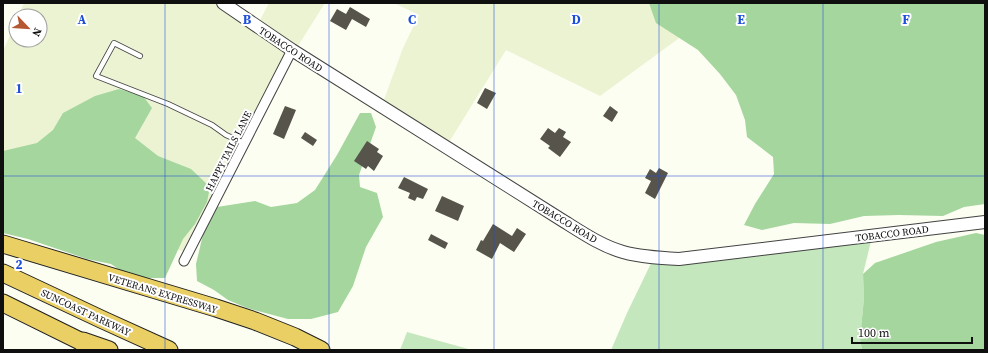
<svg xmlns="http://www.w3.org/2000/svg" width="988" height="353" viewBox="0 0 988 353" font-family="'Source Serif 4',serif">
  <rect width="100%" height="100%" fill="#fcfef2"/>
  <!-- farmland -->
  <path fill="#ebf3d3" d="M24 3H225L258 24 269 3H325L296 49 192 253 3 209V51L16 22V40H40V16H18Z
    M394 3H692L708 17 600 96 506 50 446 147 382 105 403 48 419 15Z"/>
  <!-- green -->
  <path fill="#c5e7bd" d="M872 237 863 274 864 298 860 339 862 350H611L627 313 656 253 688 256Z
    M407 332 472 350H400Z"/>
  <!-- forest -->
  <path fill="#a4d69e" d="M649 3H985V204L964 207 943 216 899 215 864 216 830 224 794 223 762 230 744 225 755 204 774 174 773 157 747 137 745 120 736 95 720 74 698 50 656 23Z
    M119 89 143 96 152 108 135 138 158 156 191 169 210 187 207 202 195 224 183 239 165 278H149L127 275 111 264 87 259 28 239 3 233V151L37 143 53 130 63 113 95 96Z
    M360 113H371L376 127 359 175 360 187 377 193 383 217 366 247 353 286 338 312 311 319H288L247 308 228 300 214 290 197 281 196 264 205 226 217 207 255 201 271 207 297 203 315 190 337 155Z
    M976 233 985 235V350H862L860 339 864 298 863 274 875 263 936 242Z"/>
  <!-- building -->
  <path fill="#57544c" d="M350 7 370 19 366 27 352 19 346 30 330 21 337 9 346 14Z
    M485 88 496 93 487 109 477 103Z
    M285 106 296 110 284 139 273 134Z
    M610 106 618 112 612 122 603 116Z
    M548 128 555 133 559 128 566 132 563 137 571 142 560 157 548 148 550 146 540 139Z
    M305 132 317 140 313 146 301 138Z
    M367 141 379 149 377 152 383 156 374 171 368 166 366 169 354 161Z
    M659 168 668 173 655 199 645 193 651 181 645 178 650 169 656 173Z
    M404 177 428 189 423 199 417 197 415 201 408 198 410 193 398 188Z
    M442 196 464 206 458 221 435 211Z
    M493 224 512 236 517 228 526 234 514 252 500 243 492 259 476 250 481 240 483 241Z
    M431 234 448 243 445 249 428 240Z"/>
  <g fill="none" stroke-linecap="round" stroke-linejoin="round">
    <defs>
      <path id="service" d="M140 56 114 43 96 76 168 104 212 125 226 135 244 143"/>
      <path id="minor" d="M184 261 292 50"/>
      <path id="tertiary" d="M223 3 292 50 565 222C584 234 602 246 623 252 641 257 660 258 679 259L985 222"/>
      <path id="motorway" d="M3 244 216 308 255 321 295 337 321 350
        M3 273 103 320 169 350
        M3 303 80 341 92 350
        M83 341 109 350"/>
    </defs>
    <!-- service casing -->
    <use href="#service" stroke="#424242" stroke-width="6"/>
    <!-- minor casing -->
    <use href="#minor" stroke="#424242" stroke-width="11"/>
    <!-- tertiary casing -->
    <use href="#tertiary" stroke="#424242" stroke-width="14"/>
    <!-- motorway casing -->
    <use href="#motorway" stroke="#202020" stroke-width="19"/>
    <!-- service -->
    <use href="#service" stroke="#fff" stroke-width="4.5"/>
    <!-- minor -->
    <use href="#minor" stroke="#fff" stroke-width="9"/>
    <!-- tertiary -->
    <use href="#tertiary" stroke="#fff" stroke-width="12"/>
    <!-- motorway -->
    <use href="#motorway" stroke="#e9cf64" stroke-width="17"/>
  </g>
  <!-- grid -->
  <path fill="none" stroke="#1d4ed8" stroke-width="1" stroke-opacity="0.55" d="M165 3V350M329 3V350M494 3V350M659 3V350M823 3V350M3 176H985"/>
  <g text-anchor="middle" stroke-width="4" stroke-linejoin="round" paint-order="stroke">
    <!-- street labels -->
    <g font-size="10" fill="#0f0f0f" stroke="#fff">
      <text transform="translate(291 49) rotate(33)" y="4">TOBACCO ROAD</text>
      <text transform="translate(228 151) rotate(-63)" y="4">HAPPY TAILS LANE</text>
      <text transform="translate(565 221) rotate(31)" y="4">TOBACCO ROAD</text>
      <text transform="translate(892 233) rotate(-7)" y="4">TOBACCO ROAD</text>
      <text transform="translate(163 293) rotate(17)" y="4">VETERANS EXPRESSWAY</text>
      <text transform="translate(86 312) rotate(25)" y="4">SUNCOAST PARKWAY</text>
    </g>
  </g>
  <g font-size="13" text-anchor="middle" font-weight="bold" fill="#1d4ed8" stroke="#fff" stroke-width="4" stroke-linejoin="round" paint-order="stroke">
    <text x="82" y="24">A</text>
    <text x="247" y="24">B</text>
    <text x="412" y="24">C</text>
    <text x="576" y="24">D</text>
    <text x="741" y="24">E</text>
    <text x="906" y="24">F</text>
    <text x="19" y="93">1</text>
    <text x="19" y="269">2</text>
  </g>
  <!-- border -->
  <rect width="988" height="353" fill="none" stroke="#0f0f0f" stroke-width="8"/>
  <!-- north arrow -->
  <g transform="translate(28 28) rotate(115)"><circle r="19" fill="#ffffff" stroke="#9f9f9f"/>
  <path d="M0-3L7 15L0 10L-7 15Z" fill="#b55731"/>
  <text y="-6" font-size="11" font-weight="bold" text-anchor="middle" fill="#0f0f0f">N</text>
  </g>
  <!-- scale -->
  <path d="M852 337v6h120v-6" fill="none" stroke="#0f0f0f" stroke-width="2"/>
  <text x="858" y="337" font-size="12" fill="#0f0f0f" stroke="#ffffff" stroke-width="3" paint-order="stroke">100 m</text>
</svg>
